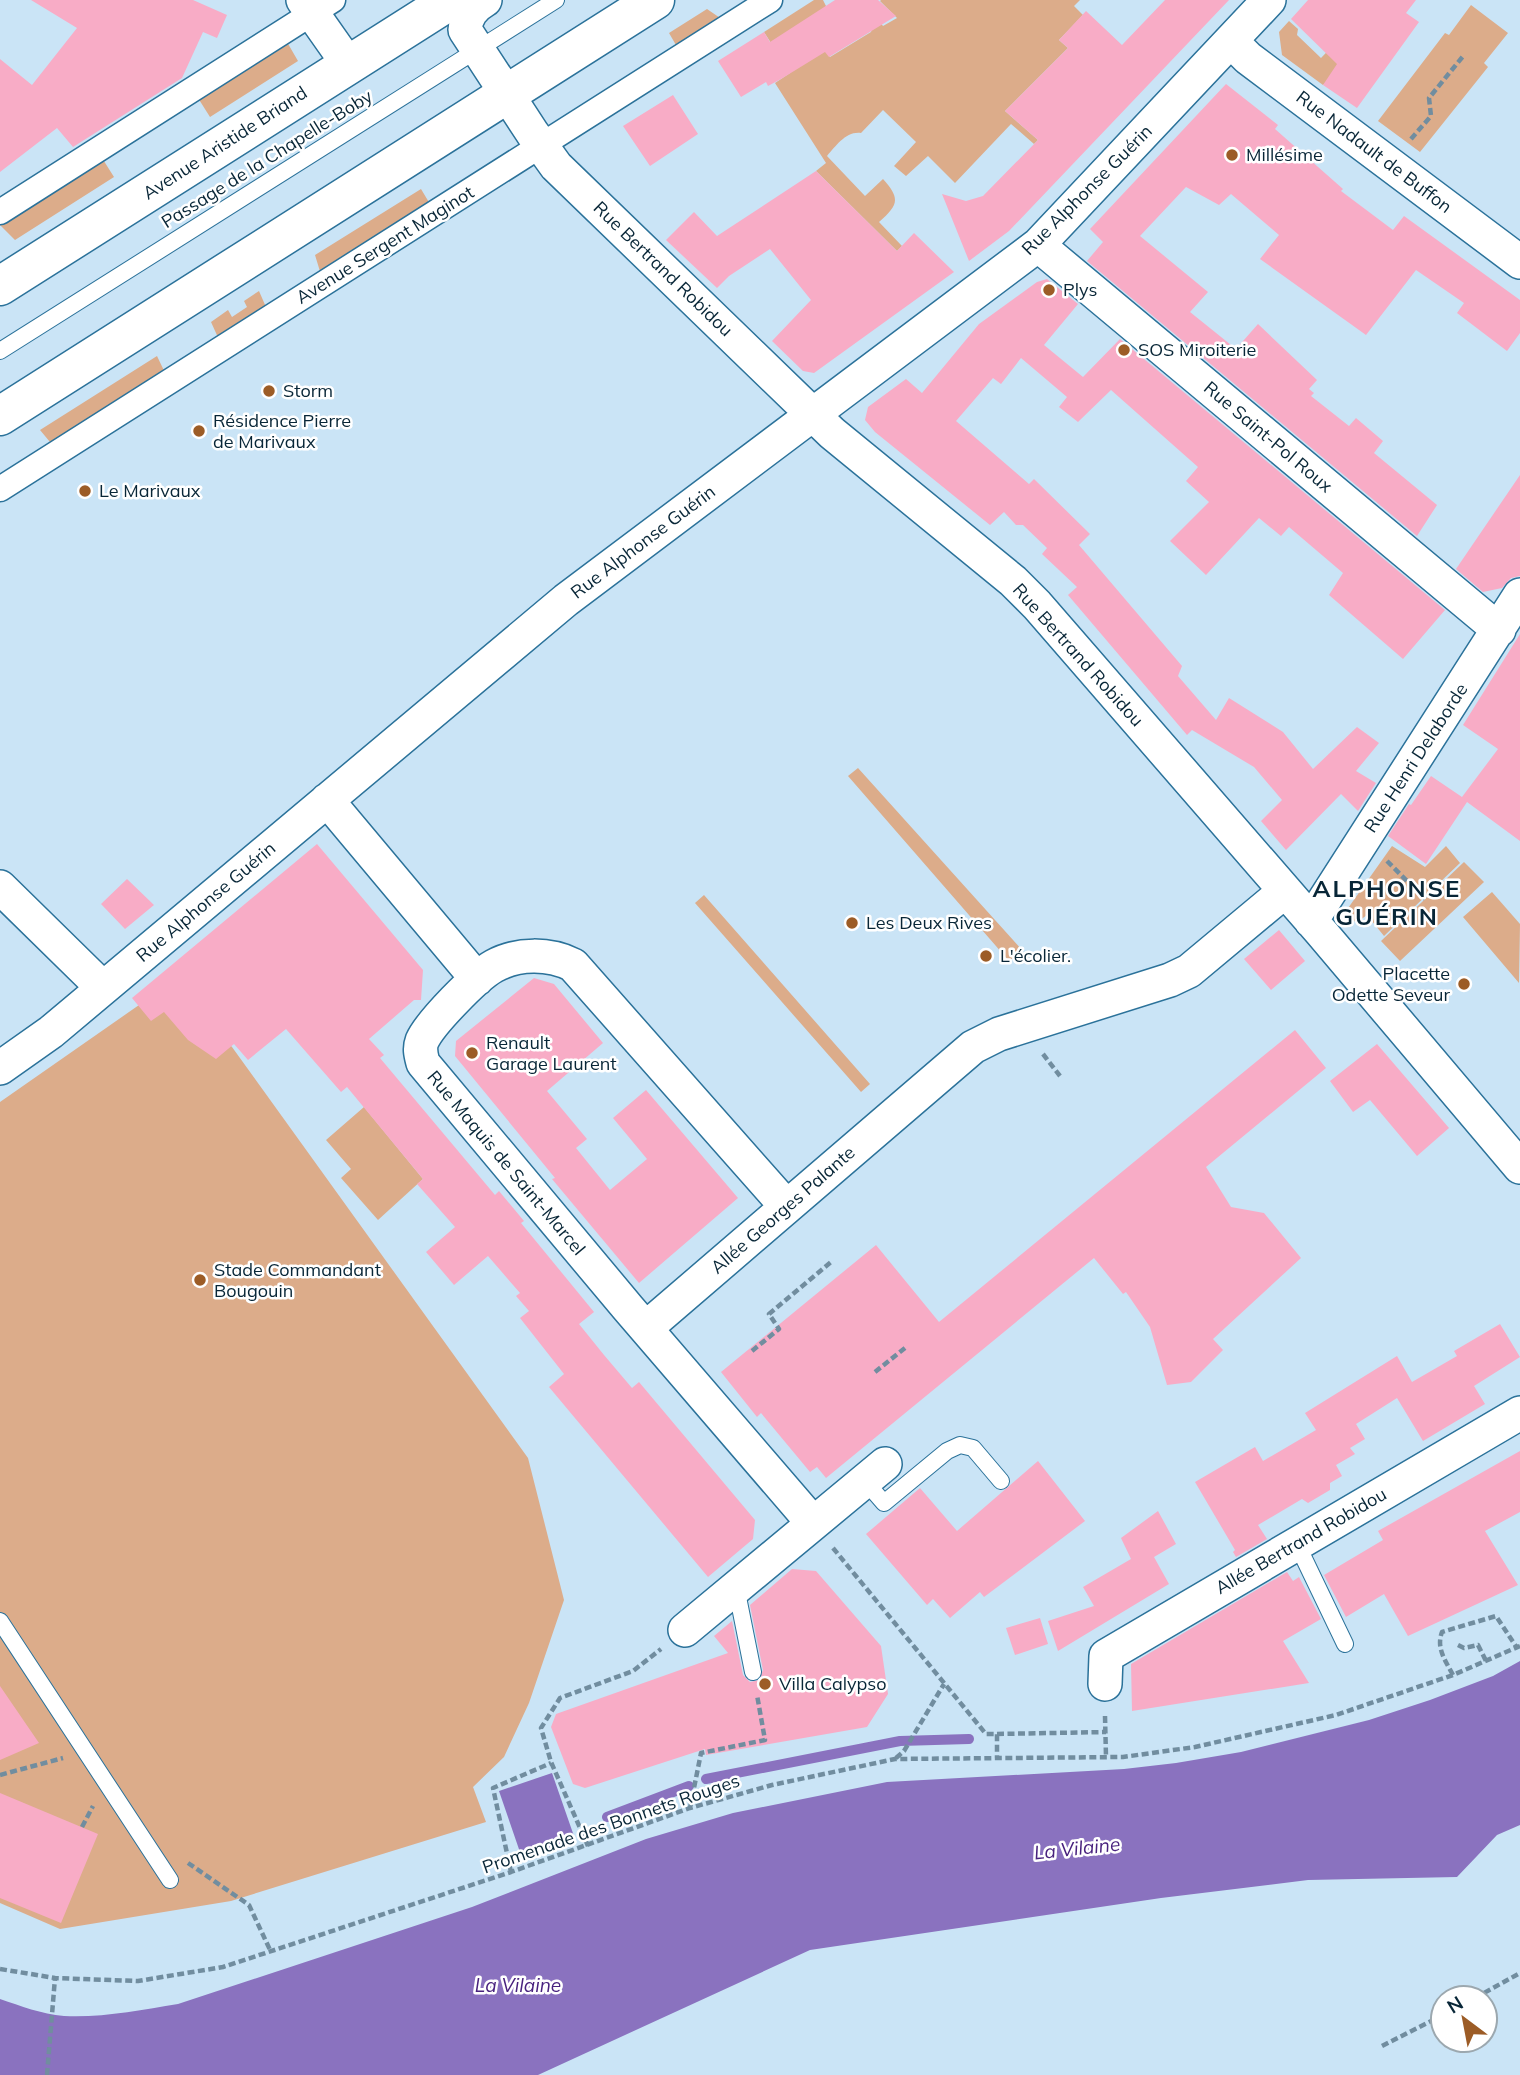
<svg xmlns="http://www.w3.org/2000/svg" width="1520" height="2075" viewBox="0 0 1520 2075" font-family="Mulish,sans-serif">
  <rect width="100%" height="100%" fill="#cae4f6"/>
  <!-- green -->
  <path fill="#dcac8a" d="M814 0H823L826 6 818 41 830 57 871 32 876 17 883 26 897 18 880 1 881 0H1080L1074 6 1083 15 1059 40 1068 48 1005 111 1038 140 1034 144 1011 124 955 183 928 156 906 176 894 166 916 142 883 110 861 133C846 131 836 146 827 156L865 196 883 179C901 199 898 205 879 222L902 246 897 251 816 171 826 163 775 83 790 73 764 32Z
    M1471 5 1508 33 1484 63 1488 67 1420 152 1378 121 1445 33 1449 35Z
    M707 9 726 22 680 52 669 33Z
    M1289 21 1298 29 1297 35 1321 58 1349 29 1373 45 1323 85 1282 55 1279 32Z
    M287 42 298 61 210 117 198 98Z
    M102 158 114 177 15 240 0 225V222L20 209 23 212 37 204 35 200Z
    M421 189 433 209 322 278 315 255Z
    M259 291 269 314 221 344 211 322 228 310 232 317 247 307 244 301Z
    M157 356 167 377 55 448 40 430Z
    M858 768 1022 950 1009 961 848 776Z
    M1392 846 1425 867 1446 846 1460 863 1384 936 1367 915 1356 923 1346 911Z
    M1464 862 1484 882 1400 961 1381 941Z
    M1492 892 1520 924 1519 983 1463 917Z
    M704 895 870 1084 861 1092 695 903Z
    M172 982 232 1047 528 1458 564 1600 529 1703 504 1757 473 1787 486 1822 231 1901 60 1929 0 1903V1102Z
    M364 1107 423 1179 378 1220 341 1178 351 1169 326 1140Z"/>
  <!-- water -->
  <path fill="#8a72bf" d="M1520 1661V1825L1497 1835 1457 1877 1308 1880 1161 1898 810 1950 538 2075H0V1999C21 2006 41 2014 64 2016 101 2018 141 2010 178 2004L472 1907 646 1839 733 1813 887 1782 1124 1769 1176 1763 1241 1752 1369 1720 1430 1700 1493 1676Z
    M552 1773 575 1839 522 1858 499 1791Z"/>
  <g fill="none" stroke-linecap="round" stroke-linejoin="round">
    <!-- stream -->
    <path stroke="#8a72bf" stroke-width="10" d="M706 1779 900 1741 969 1739
      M607 1817 689 1786"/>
  </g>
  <!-- building -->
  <path fill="#f8acc6" d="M31 0H193L227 15 217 38 203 32 182 78 73 147 57 128 0 172V59L32 85 77 28Z
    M835 0H878L896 16 829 57 825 52 781 79 768 86 766 82 741 97 718 61 764 32 770 42Z
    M1165 0H1229L1009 231 969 261 942 194 966 201 983 196 1038 140 1005 111 1068 48 1059 40 1086 11 1122 45Z
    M1308 0H1416L1406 13 1419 22 1357 108 1323 85 1337 64 1291 19Z
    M1226 84 1278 125 1275 129 1343 189 1341 191 1393 230 1404 216 1520 300V333L1507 351 1457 313 1464 303 1416 270 1366 335 1260 259 1279 235 1231 194 1219 205 1186 187 1140 236 1208 292 1190 312 1236 349 1258 324 1317 380 1309 389 1314 393 1311 396 1349 426 1356 418 1383 441 1374 453 1437 505 1417 536 1087 261 1103 242 1090 229Z
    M673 95 698 134 650 166 623 126Z
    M816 171 897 251 914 233 954 272 814 373 803 371 772 341 811 300 770 249 729 276 717 288 666 240 694 212 717 236Z
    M1047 279 1078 304 1044 345 1083 377 1120 339 1445 610 1403 659 1329 595 1343 573 1289 527 1281 536 1259 518 1206 575 1170 541 1209 502 1186 481 1198 467 1111 390 1078 422 1059 407 1067 397 1021 358 1001 384 993 378 956 421 1029 484 1034 479 1090 534 1079 545 1182 666 1178 676 1216 720 1229 698 1283 732 1313 769 1357 727 1379 743 1356 771 1376 783 1358 811 1341 794 1286 850 1261 821 1282 800 1254 767 1192 730 1187 735 1068 595 1077 587 1042 554 1047 548 1023 525H1016L1004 512 990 525 875 432 865 420 868 407 906 379 922 393 979 324 1037 282Z
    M1520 475V576L1511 578 1502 588 1483 592 1456 569Z
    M1520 634V841L1467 802 1426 864 1388 836 1409 804 1411 805 1431 776 1462 797 1498 749 1463 725Z
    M317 844 423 970 421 1000H414L369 1039 384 1055 380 1058 495 1195 499 1191 524 1221 521 1223 594 1312 579 1324 604 1355 632 1388 639 1382 755 1520 753 1539 708 1577 549 1387 564 1374 520 1318 529 1311 516 1296 520 1293 488 1256 454 1285 426 1252 455 1227 417 1184 423 1179 347 1087 341 1092 286 1029 248 1060 234 1044 216 1059 188 1040 164 1012 151 1021 132 998Z
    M127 879 154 905 125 929 101 904Z
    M1279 930 1305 961 1271 990 1244 959Z
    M534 978 554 984 603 1043 547 1091 587 1139 576 1148 610 1190 647 1159 613 1118 646 1090 738 1198 639 1283 552 1179 555 1178 455 1056 456 1041Z
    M1295 1030 1326 1068 1206 1167 1231 1207 1264 1213 1301 1258 1213 1339 1223 1350 1191 1382 1167 1385 1150 1327 1126 1292 1123 1294 1094 1258 826 1478 817 1467 810 1472 761 1413 757 1417 721 1372 876 1245 939 1322Z
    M1377 1044 1449 1128 1417 1156 1370 1100 1353 1112 1330 1081Z
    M1500 1324 1520 1357 1474 1386 1485 1404 1423 1441 1397 1398 1356 1424 1365 1439 1350 1448 1355 1454 1336 1465 1342 1476 1330 1483V1490L1308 1503 1302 1499 1258 1525 1267 1539 1236 1557 1233 1552 1235 1550 1195 1482 1255 1447 1263 1461 1316 1430 1305 1413 1397 1356 1412 1382 1457 1356 1454 1351Z
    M1520 1451V1512L1485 1531 1518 1585 1408 1636 1384 1594 1346 1617 1324 1575 1383 1540 1378 1531Z
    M1038 1461 1085 1521 984 1597 980 1592 950 1618 933 1599 927 1605 866 1534 920 1488 957 1531Z
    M1158 1511 1176 1544 1154 1557 1169 1584 1058 1651 1048 1621 1094 1606 1083 1587 1131 1559 1121 1538Z
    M792 1569 816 1571 881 1646 888 1694 867 1727 706 1755 705 1749 585 1788 573 1784 551 1727 556 1714 728 1653 714 1636 732 1621 743 1675 750 1682 759 1680 763 1670 750 1605Z
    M1287 1572 1293 1581 1299 1577 1321 1619 1283 1641 1309 1683 1132 1711 1131 1664Z
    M1040 1618 1048 1644 1015 1655 1006 1628Z
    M0 1686 39 1743 0 1760Z
    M0 1793 98 1834 61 1923 0 1898Z"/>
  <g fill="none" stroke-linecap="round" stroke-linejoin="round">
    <defs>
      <path id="service" d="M0 351 556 0
        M865 1481 884 1503 947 1451 960 1445 973 1448 1001 1481
        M1297 1544 1345 1644
        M736 1587 753 1672
        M0 1621 170 1880"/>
      <path id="pedestrian" d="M0 212 333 0
        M0 489 770 0"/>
      <path id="minor" d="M303 0 348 64
        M485 0C473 7 466 16 465 30L533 134 556 166 832 433 1013 581 1037 605 1321 932 1520 1167
        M1231 41 1248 58 1520 262
        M1038 245 1499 630
        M327 800 477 979
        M0 887 103 988
        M1311 921 1520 595
        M0 1068 51 1032 566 600 1038 245 1269 0
        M786 1206 573 965C549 953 518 953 494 966 476 976 430 1023 422 1041 419 1049 421 1055 423 1063L628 1308 813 1523
        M646 1328 973 1047 999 1034 1170 980 1189 971 1285 891
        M685 1630 885 1464
        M1105 1684 1106 1656 1520 1413"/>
      <path id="primary" d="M0 286 451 0
        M0 416 655 0"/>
    </defs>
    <!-- service casing -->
    <use href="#service" stroke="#2b729a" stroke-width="18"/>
    <!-- pedestrian casing -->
    <use href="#pedestrian" stroke="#2b729a" stroke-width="27"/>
    <!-- minor casing -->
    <use href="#minor" stroke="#2b729a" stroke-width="36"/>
    <!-- primary casing -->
    <use href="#primary" stroke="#2b729a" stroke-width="41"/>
    <!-- path -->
    <path stroke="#718d9f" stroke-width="4.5" stroke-dasharray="7 3.5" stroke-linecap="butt" d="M1411 139 1431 116 1429 98 1464 55
      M1387 861 1425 899
      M1043 1054 1060 1076
      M752 1351 779 1329 769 1314 831 1262
      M875 1372 905 1348
      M833 1548 986 1734H997V1758
      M1458 1645 1464 1648 1478 1645 1486 1661
      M1453 1675C1445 1660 1436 1648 1442 1632L1496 1616 1517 1648
      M1105 1716 1106 1757
      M997 1734 1106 1732
      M896 1758 904 1751 944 1684
      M0 1775 63 1758
      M690 1808 701 1753 765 1740 757 1695
      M82 1827 93 1806
      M588 1846 551 1762 541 1728 560 1698 633 1671 661 1649
      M188 1863 249 1905 271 1952
      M511 1872 493 1788 551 1763
      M0 1969 55 1978 138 1981 223 1967 511 1872 690 1808 772 1785 895 1759 1123 1757 1195 1747 1336 1715 1453 1675 1520 1646
      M1475 1998 1520 1973
      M1382 2046 1443 2015
      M47 2075 55 1978"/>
    <!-- service -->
    <use href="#service" stroke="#fff" stroke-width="16"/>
    <!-- pedestrian -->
    <use href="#pedestrian" stroke="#fff" stroke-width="24"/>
    <!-- minor -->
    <use href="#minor" stroke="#fff" stroke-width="33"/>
    <!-- primary -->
    <use href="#primary" stroke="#fff" stroke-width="38"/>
  </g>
  <!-- markers -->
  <g fill="#9c5c26" stroke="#fff" stroke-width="2.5">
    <circle cx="1232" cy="155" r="7"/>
    <circle cx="1049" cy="290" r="7"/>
    <circle cx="1124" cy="350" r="7"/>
    <circle cx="269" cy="391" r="7"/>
    <circle cx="199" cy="431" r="7"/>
    <circle cx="85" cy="491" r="7"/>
    <circle cx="852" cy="923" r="7"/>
    <circle cx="986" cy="956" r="7"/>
    <circle cx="1464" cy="984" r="7"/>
    <circle cx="472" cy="1053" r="7"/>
    <circle cx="200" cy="1280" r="7"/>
    <circle cx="765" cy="1684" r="7"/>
  </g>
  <g text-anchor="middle" stroke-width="5" stroke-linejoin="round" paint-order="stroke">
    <!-- street labels -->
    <g font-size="18" fill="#082637" stroke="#fff">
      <text transform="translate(225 143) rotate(-33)" y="6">Avenue Aristide Briand</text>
      <text transform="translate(1374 152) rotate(37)" y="6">Rue Nadault de Buffon</text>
      <text transform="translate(267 159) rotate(-32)" y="6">Passage de la Chapelle-Boby</text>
      <text transform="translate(1087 190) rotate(-45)" y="6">Rue Alphonse Guérin</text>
      <text transform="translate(385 245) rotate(-32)" y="6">Avenue Sergent Maginot</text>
      <text transform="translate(663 269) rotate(44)" y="6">Rue Bertrand Robidou</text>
      <text transform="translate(1268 437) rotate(40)" y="6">Rue Saint-Pol Roux</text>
      <text transform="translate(643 542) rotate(-37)" y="6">Rue Alphonse Guérin</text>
      <text transform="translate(1078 655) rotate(48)" y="6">Rue Bertrand Robidou</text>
      <text transform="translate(1416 758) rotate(-57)" y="6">Rue Henri Delaborde</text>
      <text transform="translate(206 902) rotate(-40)" y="6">Rue Alphonse Guérin</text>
      <text transform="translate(506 1163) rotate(50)" y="6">Rue Maquis de Saint-Marcel</text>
      <text transform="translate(783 1210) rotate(-41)" y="6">Allée Georges Palante</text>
      <text transform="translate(1301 1541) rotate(-30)" y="6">Allée Bertrand Robidou</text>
      <text transform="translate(611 1824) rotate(-19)" y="6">Promenade des Bonnets Rouges</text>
    </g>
    <!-- poi labels -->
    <g font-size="18" fill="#082637" stroke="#fff" text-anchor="start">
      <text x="1246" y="161">Millésime</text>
      <text x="1063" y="296">Plys</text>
      <text x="1138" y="356">SOS Miroiterie</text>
      <text x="283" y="397">Storm</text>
      <text x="213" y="427">Résidence Pierre<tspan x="213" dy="21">de Marivaux</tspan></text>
      <text x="99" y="497">Le Marivaux</text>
      <text x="866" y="929">Les Deux Rives</text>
      <text x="1000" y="962">L'écolier.</text>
      <text x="1450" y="980" text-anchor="end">Placette<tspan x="1450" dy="21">Odette Seveur</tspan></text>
      <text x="486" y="1049">Renault<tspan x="486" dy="21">Garage Laurent</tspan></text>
      <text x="214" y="1276">Stade Commandant<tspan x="214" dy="21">Bougouin</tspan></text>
      <text x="779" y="1690">Villa Calypso</text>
    </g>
    <!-- water labels -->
    <g font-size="19" font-style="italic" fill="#48227e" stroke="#fff">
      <text transform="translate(1077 1848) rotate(-6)" y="7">La Vilaine</text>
      <text x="518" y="1992">La Vilaine</text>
    </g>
    <!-- district labels -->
    <g font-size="24" font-weight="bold" letter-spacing="2" fill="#082637" stroke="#fff">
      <text x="1387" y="897">ALPHONSE<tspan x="1387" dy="28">GUÉRIN</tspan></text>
    </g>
  </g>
  <!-- north arrow -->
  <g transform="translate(1464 2019) rotate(328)"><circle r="33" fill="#ffffff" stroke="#9ca8af" stroke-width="2"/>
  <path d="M0-5L12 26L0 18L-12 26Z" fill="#9c5c26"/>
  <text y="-10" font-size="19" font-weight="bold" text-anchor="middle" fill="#082637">N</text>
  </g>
</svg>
